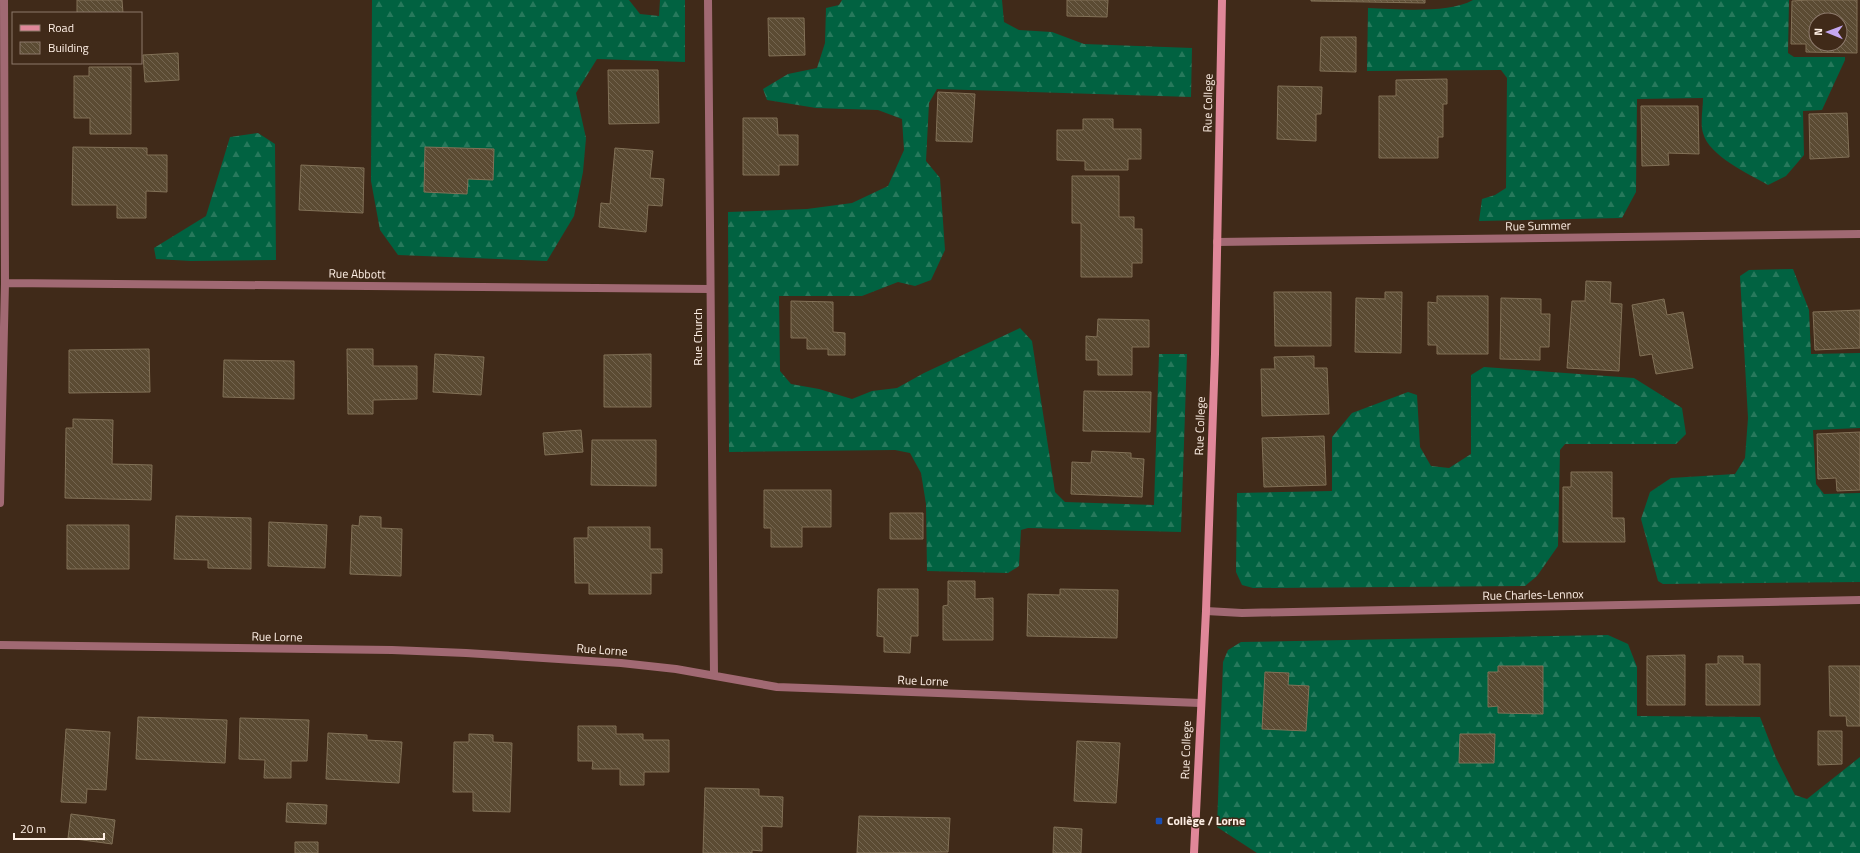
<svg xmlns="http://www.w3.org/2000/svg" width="1860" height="853" viewBox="0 0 1860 853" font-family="'Titillium Web',sans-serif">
  <defs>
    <pattern id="forest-firs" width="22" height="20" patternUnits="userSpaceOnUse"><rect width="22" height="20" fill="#016241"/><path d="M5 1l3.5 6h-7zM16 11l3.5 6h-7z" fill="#27795c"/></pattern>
    <pattern id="building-back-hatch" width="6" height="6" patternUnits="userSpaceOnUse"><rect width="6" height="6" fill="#5b4b33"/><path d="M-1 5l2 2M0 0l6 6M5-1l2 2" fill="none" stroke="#746550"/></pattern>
  </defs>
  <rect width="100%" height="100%" fill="#402a19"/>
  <!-- forest -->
  <path fill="url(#forest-firs)" d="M372 0H629L640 14 659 16 660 0H685V62L597 59 576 93 586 138 583 172 574 216 547 261 398 255 380 230 371 181Z
    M842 0H1002L1004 22 1019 30 1052 32 1084 44 1192 48 1191 97 937 89 929 103 926 161 940 178 945 250 931 280 915 286 898 282 862 296H779L780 371 791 384 819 389 852 399 872 391 897 388 924 373 1020 328 1032 341 1055 492 1065 502 1154 505 1159 354H1187L1181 532 1028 528 1021 530 1019 566 1008 573 927 571 926 504 921 473 910 453 895 450 729 452 728 212 807 209 852 203 888 186 904 150 902 119 878 110 816 108 767 100 763 89 788 74 817 68 825 43 826 8 839 5Z
    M1473 0H1789L1788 53 1794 57H1845V60L1822 110 1803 111 1804 155 1786 176 1768 185C1749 174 1709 156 1703 133 1700 123 1703 109 1703 98L1637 99 1636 192 1622 218 1479 221 1482 199 1495 195 1506 188 1507 78 1501 70 1367 71 1368 8C1396 9 1448 14 1473 0Z
    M258 133 275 144 276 260 191 261 156 259 154 248 206 216 230 137Z
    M1793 269 1809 310 1811 354 1860 353V428L1813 430 1816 484 1824 494 1860 493V582L1663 584 1658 581 1641 519 1650 492 1671 478 1735 474 1745 458 1748 418 1740 276 1749 270Z
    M1484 367 1634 378 1682 408 1686 434 1676 444H1565L1560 450 1558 546 1537 576 1525 586 1253 588 1242 585 1236 572 1237 493 1332 491V437L1352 413 1408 392 1417 395 1420 447 1431 466 1449 468 1471 454V375Z
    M1608 635 1628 644 1637 667V716L1760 717 1776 758 1795 795 1807 799 1860 757V853H1257L1217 827 1223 662 1228 650 1241 642Z"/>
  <!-- building -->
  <path fill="url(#building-back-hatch)" stroke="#827157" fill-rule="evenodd" d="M77 0H122L123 13H77Z
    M1067 0H1108L1107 17 1067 16Z
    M1311 0H1425V3L1311 1Z
    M1808 0H1857V53L1806 52V44H1791L1792 1ZM1816 20H1840V44H1816Z
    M768 18H804L805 55 769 56Z
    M1321 37H1356V72L1320 71Z
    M178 53 179 80 145 82 143 55Z
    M89 67H131V134H90V118H74V76H89Z
    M608 70H658L659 123 609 124Z
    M1447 79V104H1443V137H1438V158H1379V96H1396V80Z
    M1278 86 1322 87 1321 114H1316V141L1277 139Z
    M938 92 975 94 972 142 936 141Z
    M1641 106H1698L1699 154 1668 153 1669 165 1642 166Z
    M1847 113 1849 157 1810 159 1809 114Z
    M743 118H777L778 135H798V165H779V175H743Z
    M1083 119H1113V129H1141V159H1128V170H1085V161L1057 160V130H1083Z
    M73 147 147 148V155H167V192L146 191V218H117V205H72Z
    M425 147 494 149 493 180 468 179 467 194 424 192Z
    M615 148 653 151 650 178 664 179 662 206 648 205 646 232 599 227 601 203 610 204Z
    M301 165 364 168 363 213 299 210Z
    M1072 176H1119V217H1134V229H1142V263H1132V277H1081V223H1072Z
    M1586 281 1611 282 1610 303 1622 304 1619 371 1567 368 1572 301H1585Z
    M1274 292H1331V346H1275Z
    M1385 292H1402L1401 353 1355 352 1356 298 1385 299Z
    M1437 296H1488V354H1437V345H1428V302L1437 303Z
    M1501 298 1541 299V314H1550L1549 347H1540V360L1500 359Z
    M1664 299 1667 315 1683 312 1693 368 1656 374 1652 354 1640 356 1632 305Z
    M791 301 833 302V332L845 333V355H828V349H807V338H791Z
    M1860 310V348L1815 350 1813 312Z
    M1098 319 1149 320V347H1132V375H1098V360H1086V336L1097 337Z
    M149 349 150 392 69 393V350Z
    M347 349H373V366H417V399L373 400V414H348Z
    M435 354 484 357 481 395 433 392Z
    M651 354V407H604V355Z
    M1314 356V368H1327L1329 414 1262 416 1261 369H1275L1274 357Z
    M224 360 294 361V399L223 397Z
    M1084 391 1151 392 1150 432 1083 431Z
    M73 419 113 420 112 464 152 465 151 500 65 498 66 428H73Z
    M581 430 583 452 545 455 543 433Z
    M1860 432V490L1837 491 1836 478 1818 479 1817 434Z
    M1324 436 1326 485 1264 487 1262 438Z
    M592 440H656V486L591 485Z
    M1092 451 1131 453V458L1144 459 1142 497 1071 494 1072 462 1091 463Z
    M1571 472H1612V518H1624L1625 542H1563V487H1571Z
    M764 490H831V527H802V547H771V528H764Z
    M890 513H923V539H890Z
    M176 516 251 518V569L208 568V560L174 559Z
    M360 516 381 517V528L402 529 401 576 350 574 352 525 359 526Z
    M269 522 327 525 325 568 268 566Z
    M67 525H129V569H67Z
    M588 527H650V549H662V573H651V594H589V583H575L574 538H588Z
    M948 581H975V599L993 598V640H943V606L948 605Z
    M878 589H918V636H911L910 653 884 652V637L877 636Z
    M1060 589 1118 590 1117 638 1027 636 1028 594 1060 595Z
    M1685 655V705H1647V656Z
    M1718 656H1743V664H1760V705H1706V664H1718Z
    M1498 666H1543V714L1498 713V706L1488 707V672H1498Z
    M1829 666H1860V726H1847L1846 716H1830Z
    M1265 672 1289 673 1288 685 1309 686 1306 731 1262 729Z
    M138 717 227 720 225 763 136 759Z
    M240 718 309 720 307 761H291V778H264L265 760 239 759Z
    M578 726H616V734H643V740H669V772H644V785H620V769H592L593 761H578Z
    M66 729 110 732 106 790 87 789 86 803 61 802Z
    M1818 731H1842V764L1818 765Z
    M328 733 367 735V740L402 742 399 783 326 779Z
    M469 734 493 735V742L512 743 510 812 473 811V792H453L454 742H469Z
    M1460 734H1495L1494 763H1459Z
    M1077 741 1120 743 1116 803 1074 801Z
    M705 788 759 789V796L783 797 782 827 762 826V851L752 850V853H703Z
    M287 803 327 805 326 824 286 822Z
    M71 814 115 820 112 844 68 838Z
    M859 816 950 818 948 852 857 853Z
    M1054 827 1082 829 1081 853H1053Z
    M295 842H318V853H295Z"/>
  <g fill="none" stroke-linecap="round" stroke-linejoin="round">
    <!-- street -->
    <path stroke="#a16973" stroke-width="8" d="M708 0 714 675
      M1217 242 1860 234
      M5 283 710 289
      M0 503 5 283 4 0
      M1206 611 1242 613 1860 600
      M0 645 392 650 466 653 621 663 676 669 777 687 1200 703"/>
    <!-- secondary -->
    <path stroke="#e08799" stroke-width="8" d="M1194 853 1206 611 1215 354 1222 0"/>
  </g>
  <!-- markers -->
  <rect fill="#1a4fb4" stroke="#402a19" stroke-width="1.5" x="1155" y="817" width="8" height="8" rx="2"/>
  <g text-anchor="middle" stroke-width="3" stroke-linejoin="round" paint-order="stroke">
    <!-- street labels -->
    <g font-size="12" fill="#feefe5" stroke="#402a19">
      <text transform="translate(1208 103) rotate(-89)" y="4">Rue College</text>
      <text transform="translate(1538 226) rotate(-1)" y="4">Rue Summer</text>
      <text transform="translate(357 274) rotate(1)" y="4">Rue Abbott</text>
      <text transform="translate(698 337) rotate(-90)" y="4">Rue Church</text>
      <text transform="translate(1200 426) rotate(-88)" y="4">Rue College</text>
      <text transform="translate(1533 595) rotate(-1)" y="4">Rue Charles-Lennox</text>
      <text transform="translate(277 637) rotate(1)" y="4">Rue Lorne</text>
      <text transform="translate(602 650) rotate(4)" y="4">Rue Lorne</text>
      <text transform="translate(923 681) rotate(2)" y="4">Rue Lorne</text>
      <text transform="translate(1186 750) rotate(-88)" y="4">Rue College</text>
    </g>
    <!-- poi labels -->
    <g font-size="12" font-weight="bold" fill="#feefe5" stroke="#402a19" text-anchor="start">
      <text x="1167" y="825">Collège / Lorne</text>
    </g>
  </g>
  <!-- legend -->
  <rect x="12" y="12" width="130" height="52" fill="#402a19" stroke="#8c796b"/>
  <rect x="20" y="25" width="20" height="6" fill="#e08799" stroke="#8c796b"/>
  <text x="48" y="32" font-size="12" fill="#feefe5">Road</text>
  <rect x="20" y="42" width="20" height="12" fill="url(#building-back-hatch)" stroke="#8c796b"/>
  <text x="48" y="52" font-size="12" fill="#feefe5">Building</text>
  <!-- north arrow -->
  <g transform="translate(1828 32) rotate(271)"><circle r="19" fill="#402a19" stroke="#8c796b"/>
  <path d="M0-3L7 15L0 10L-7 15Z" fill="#c5a7f1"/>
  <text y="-6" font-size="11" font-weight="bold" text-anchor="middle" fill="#feefe5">N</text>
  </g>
  <!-- scale -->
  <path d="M14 833v6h90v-6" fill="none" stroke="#feefe5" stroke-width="2"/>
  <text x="20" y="833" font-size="12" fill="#feefe5" stroke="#402a19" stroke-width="3" paint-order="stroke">20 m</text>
</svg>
